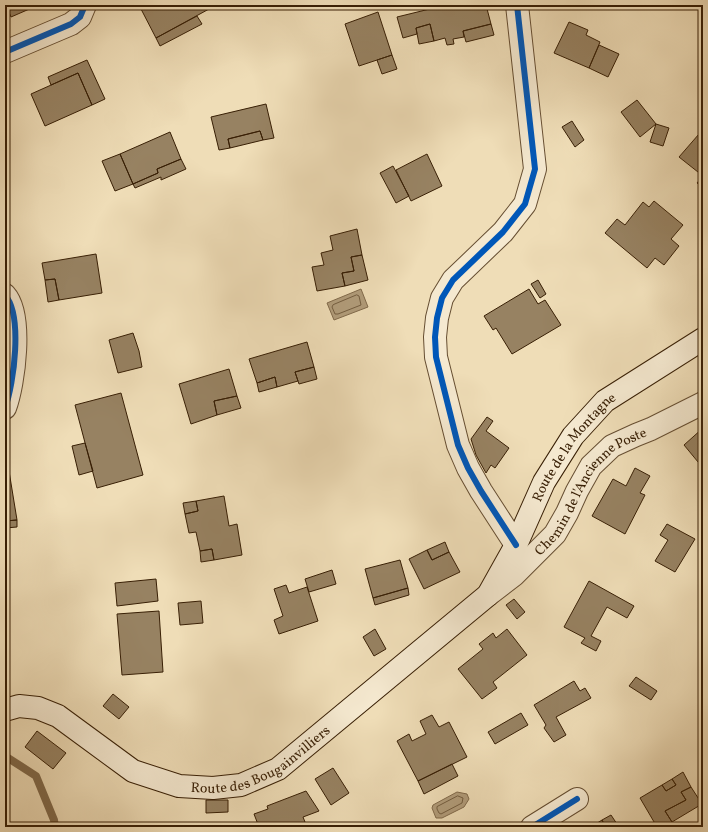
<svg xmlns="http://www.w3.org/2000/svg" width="708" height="832" viewBox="0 0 708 832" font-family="Vollkorn,serif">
  <rect width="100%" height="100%" fill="#efddb7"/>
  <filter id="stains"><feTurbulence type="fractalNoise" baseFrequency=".005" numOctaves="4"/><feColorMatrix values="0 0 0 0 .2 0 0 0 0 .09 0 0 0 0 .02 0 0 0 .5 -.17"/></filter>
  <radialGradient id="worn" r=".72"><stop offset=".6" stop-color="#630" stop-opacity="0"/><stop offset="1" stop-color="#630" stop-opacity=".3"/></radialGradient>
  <!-- water -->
  <path fill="#b19c7a" stroke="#816a4b" d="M361 289 368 307 334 320 327 303Z
    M457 792 467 794 469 799 464 807 442 818H436L432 808 433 805Z"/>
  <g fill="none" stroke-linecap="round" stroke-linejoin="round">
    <!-- shore -->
    <path stroke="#745e40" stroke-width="1" d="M357 295 359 296 361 305 338 314H335L332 307 333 305Z
      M458 796 463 798 462 803 441 814 439 813 437 809V807Z"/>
    <!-- stream -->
    <path stroke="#816a4b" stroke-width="8" d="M5 756 36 776 54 820 55 827"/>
  </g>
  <!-- building -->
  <path fill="#978262" stroke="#381f05" d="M6 5H33L34 7 11 17Z
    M150 5H207L209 9 156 38 141 9Z
    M446 5H486L491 24 463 31 464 37 453 39 454 44 447 45 445 38 434 41 430 24 416 28 417 34 403 38 397 17Z
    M378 12 392 55 359 66 345 24Z
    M197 16 202 24 160 46 156 38Z
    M569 22 588 30 586 35 600 42 589 68 554 53Z
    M430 24 434 41 419 44 416 28Z
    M491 24 494 35 466 42 463 31Z
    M599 45 619 54 608 77 589 68Z
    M392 55 397 69 382 74 377 60Z
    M87 60 105 99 92 105 78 73 51 85 48 77Z
    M78 73 92 105 45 126 31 94Z
    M637 100 656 124 640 137 621 112Z
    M266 104 274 138 263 140 260 131 228 139 230 148 219 150 211 117Z
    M572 121 584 140 575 147 562 127Z
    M656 124 669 128 663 146 650 142Z
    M260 131 263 140 230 148 228 139Z
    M170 132 181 159 157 169 158 173 133 184 120 154Z
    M699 134 703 137V187L697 183 703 176 679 157Z
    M120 154 133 184 115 191 102 161Z
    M427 154 442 186 411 201 396 170Z
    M181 159 186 169 161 180V177L135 188 133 184 158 173 157 169Z
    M393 166 409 196 396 203 380 173Z
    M654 201 683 225 671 239 679 246 664 265 655 258 647 268 605 233 617 219 625 225 643 202 649 207Z
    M357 229 362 255 351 257 354 271 342 273 345 286 317 291 312 267 324 265 321 253 333 250 330 236Z
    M96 254 102 293 59 300 55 279 45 280 42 263Z
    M362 255 368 280 345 286 342 273 354 271 351 257Z
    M55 279 59 300 48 302 45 280Z
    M538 280 546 294 540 298 531 284Z
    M529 289 538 304 545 300 561 325 512 354 496 328 493 330 484 316Z
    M133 333 139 351 142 367 118 373 109 340Z
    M307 342 314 367 295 372 298 381 277 387 275 377 257 383 249 359Z
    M314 367 317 379 299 384 295 372Z
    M229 369 237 396 214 401 217 415 191 424 179 384Z
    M275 377 277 387 259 392 257 383Z
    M121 393 143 475 97 488 75 405Z
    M237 396 241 408 217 415 214 401Z
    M487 417 493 421 486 431 509 448 495 468 491 465 486 473 476 455 471 439Z
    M703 428V468L684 445Z
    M85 443 93 471 79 475 72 446Z
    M635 468 650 476 640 493 645 495 625 534 592 516 613 479 626 486Z
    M9 471 17 520 5 521V472Z
    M224 496 229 526 237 524 242 555 214 560 212 549 200 551 196 532 189 533 185 514 198 511 196 501Z
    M196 501 198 511 185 514 183 503Z
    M17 520V527L5 528V521Z
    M667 524 695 539 675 572 655 561 668 540 660 535Z
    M445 542 449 552 432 560 427 550Z
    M212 549 214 560 201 562 200 551Z
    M427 550 432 560 449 552 460 572 424 589 409 559Z
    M400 560 408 588 373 598 365 569Z
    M332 570 336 584 309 592 305 579Z
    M156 579 158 601 117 606 115 583Z
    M589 581 634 606 627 618 607 607 591 636 601 641 596 651 581 643 585 638 564 627Z
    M286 585 289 593 307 587 318 621 279 634 274 620 283 616 274 589Z
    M408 588 409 595 375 605 373 598Z
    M514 599 525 612 517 619 506 605Z
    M201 601 203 623 180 625 178 603Z
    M159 611 163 672 122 675 117 614Z
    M375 629 386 649 374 656 363 637Z
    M507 629 527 655 493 682 497 688 482 699 458 669 483 649 479 644 493 633 496 638Z
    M636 677 657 691 651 700 629 686Z
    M574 681 580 691 585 688 591 698 556 717 566 735 554 742 544 728 546 725 534 705Z
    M113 694 129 707 119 719 103 706Z
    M521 713 528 725 495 744 488 732Z
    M432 715 439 727 449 722 467 757 418 781 397 741 409 734 412 741 426 734 420 721Z
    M37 731 66 753 53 769 25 747Z
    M452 764 458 776 424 794 418 781Z
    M333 768 349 793 331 805 315 779Z
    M683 772 691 787 681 792 686 800 665 811 672 822 663 827H657L640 798 662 785 666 791 676 785 672 779Z
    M672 779 676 785 666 791 662 785Z
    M691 787 702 804 672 822 665 811 686 800 681 792Z
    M306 791 319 811 303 817 307 827H259L254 814 268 809 267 806Z
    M206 800H228V812L206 813Z
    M611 815 619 827H605L602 820Z
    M602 820 606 827H591Z
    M213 824 238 826V827H213Z"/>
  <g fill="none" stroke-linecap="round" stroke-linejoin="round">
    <defs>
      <g id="minor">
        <path d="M5 52 71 24 80 17 85 5"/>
        <path d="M5 295C23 315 14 384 5 408"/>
        <path d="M516 545 481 491 468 468 458 445 436 357 435 337 437 318 442 298 453 280 503 232 525 204 535 169 517 5"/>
        <path id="s1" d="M488 595 514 575 555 534 567 513 577 491 591 466 612 446 636 435 651 429 703 403"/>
        <path d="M532 827 577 799"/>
      </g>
      <g id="secondary">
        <path id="s2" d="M5 710 19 706 38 708 58 716 133 771 179 786 213 788 241 785 278 769 488 595 516 545 544 482 573 436 605 401 703 339"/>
      </g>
    </defs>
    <!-- minor casing -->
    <use href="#minor" stroke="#664e32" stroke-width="24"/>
    <!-- secondary casing -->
    <use href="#secondary" stroke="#381f05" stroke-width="24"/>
    <!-- minor -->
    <use href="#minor" stroke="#f5e9d0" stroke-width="22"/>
    <!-- secondary -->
    <use href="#secondary" stroke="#f5e9d0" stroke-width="22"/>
    <defs>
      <path id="cycleway" d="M5 52 71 24 80 17 85 5
        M5 295C23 315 14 384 5 408
        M516 545 481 491 468 468 458 445 436 357 435 337 437 318 442 298 453 280 503 232 525 204 535 169 517 5
        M532 827 577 799"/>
    </defs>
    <!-- cycleway casing -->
    <use href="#cycleway" stroke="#f5e9d0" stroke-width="8"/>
    <!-- cycleway -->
    <use href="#cycleway" stroke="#0057b8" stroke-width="6"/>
  </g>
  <g text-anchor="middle" stroke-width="4" stroke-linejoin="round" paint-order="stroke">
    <!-- street labels -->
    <g font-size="14" fill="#381f05" stroke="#f5e9d0">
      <text dy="5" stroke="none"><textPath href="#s2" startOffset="744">Route de la Montagne</textPath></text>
      <text dy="5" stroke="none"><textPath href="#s1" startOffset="149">Chemin de l'Ancienne Poste</textPath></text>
      <text dy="5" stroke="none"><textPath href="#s2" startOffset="286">Route des Bougainvilliers</textPath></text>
    </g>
  </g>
  <!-- margin -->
  <rect width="708" height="832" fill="none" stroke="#efddb7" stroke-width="20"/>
  <rect x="6" y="6" width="696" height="820" fill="none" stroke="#381f05" stroke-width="2"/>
  <rect x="10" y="10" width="688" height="812" fill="none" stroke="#381f05"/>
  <rect width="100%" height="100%" filter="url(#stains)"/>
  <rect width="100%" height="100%" fill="url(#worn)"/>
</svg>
